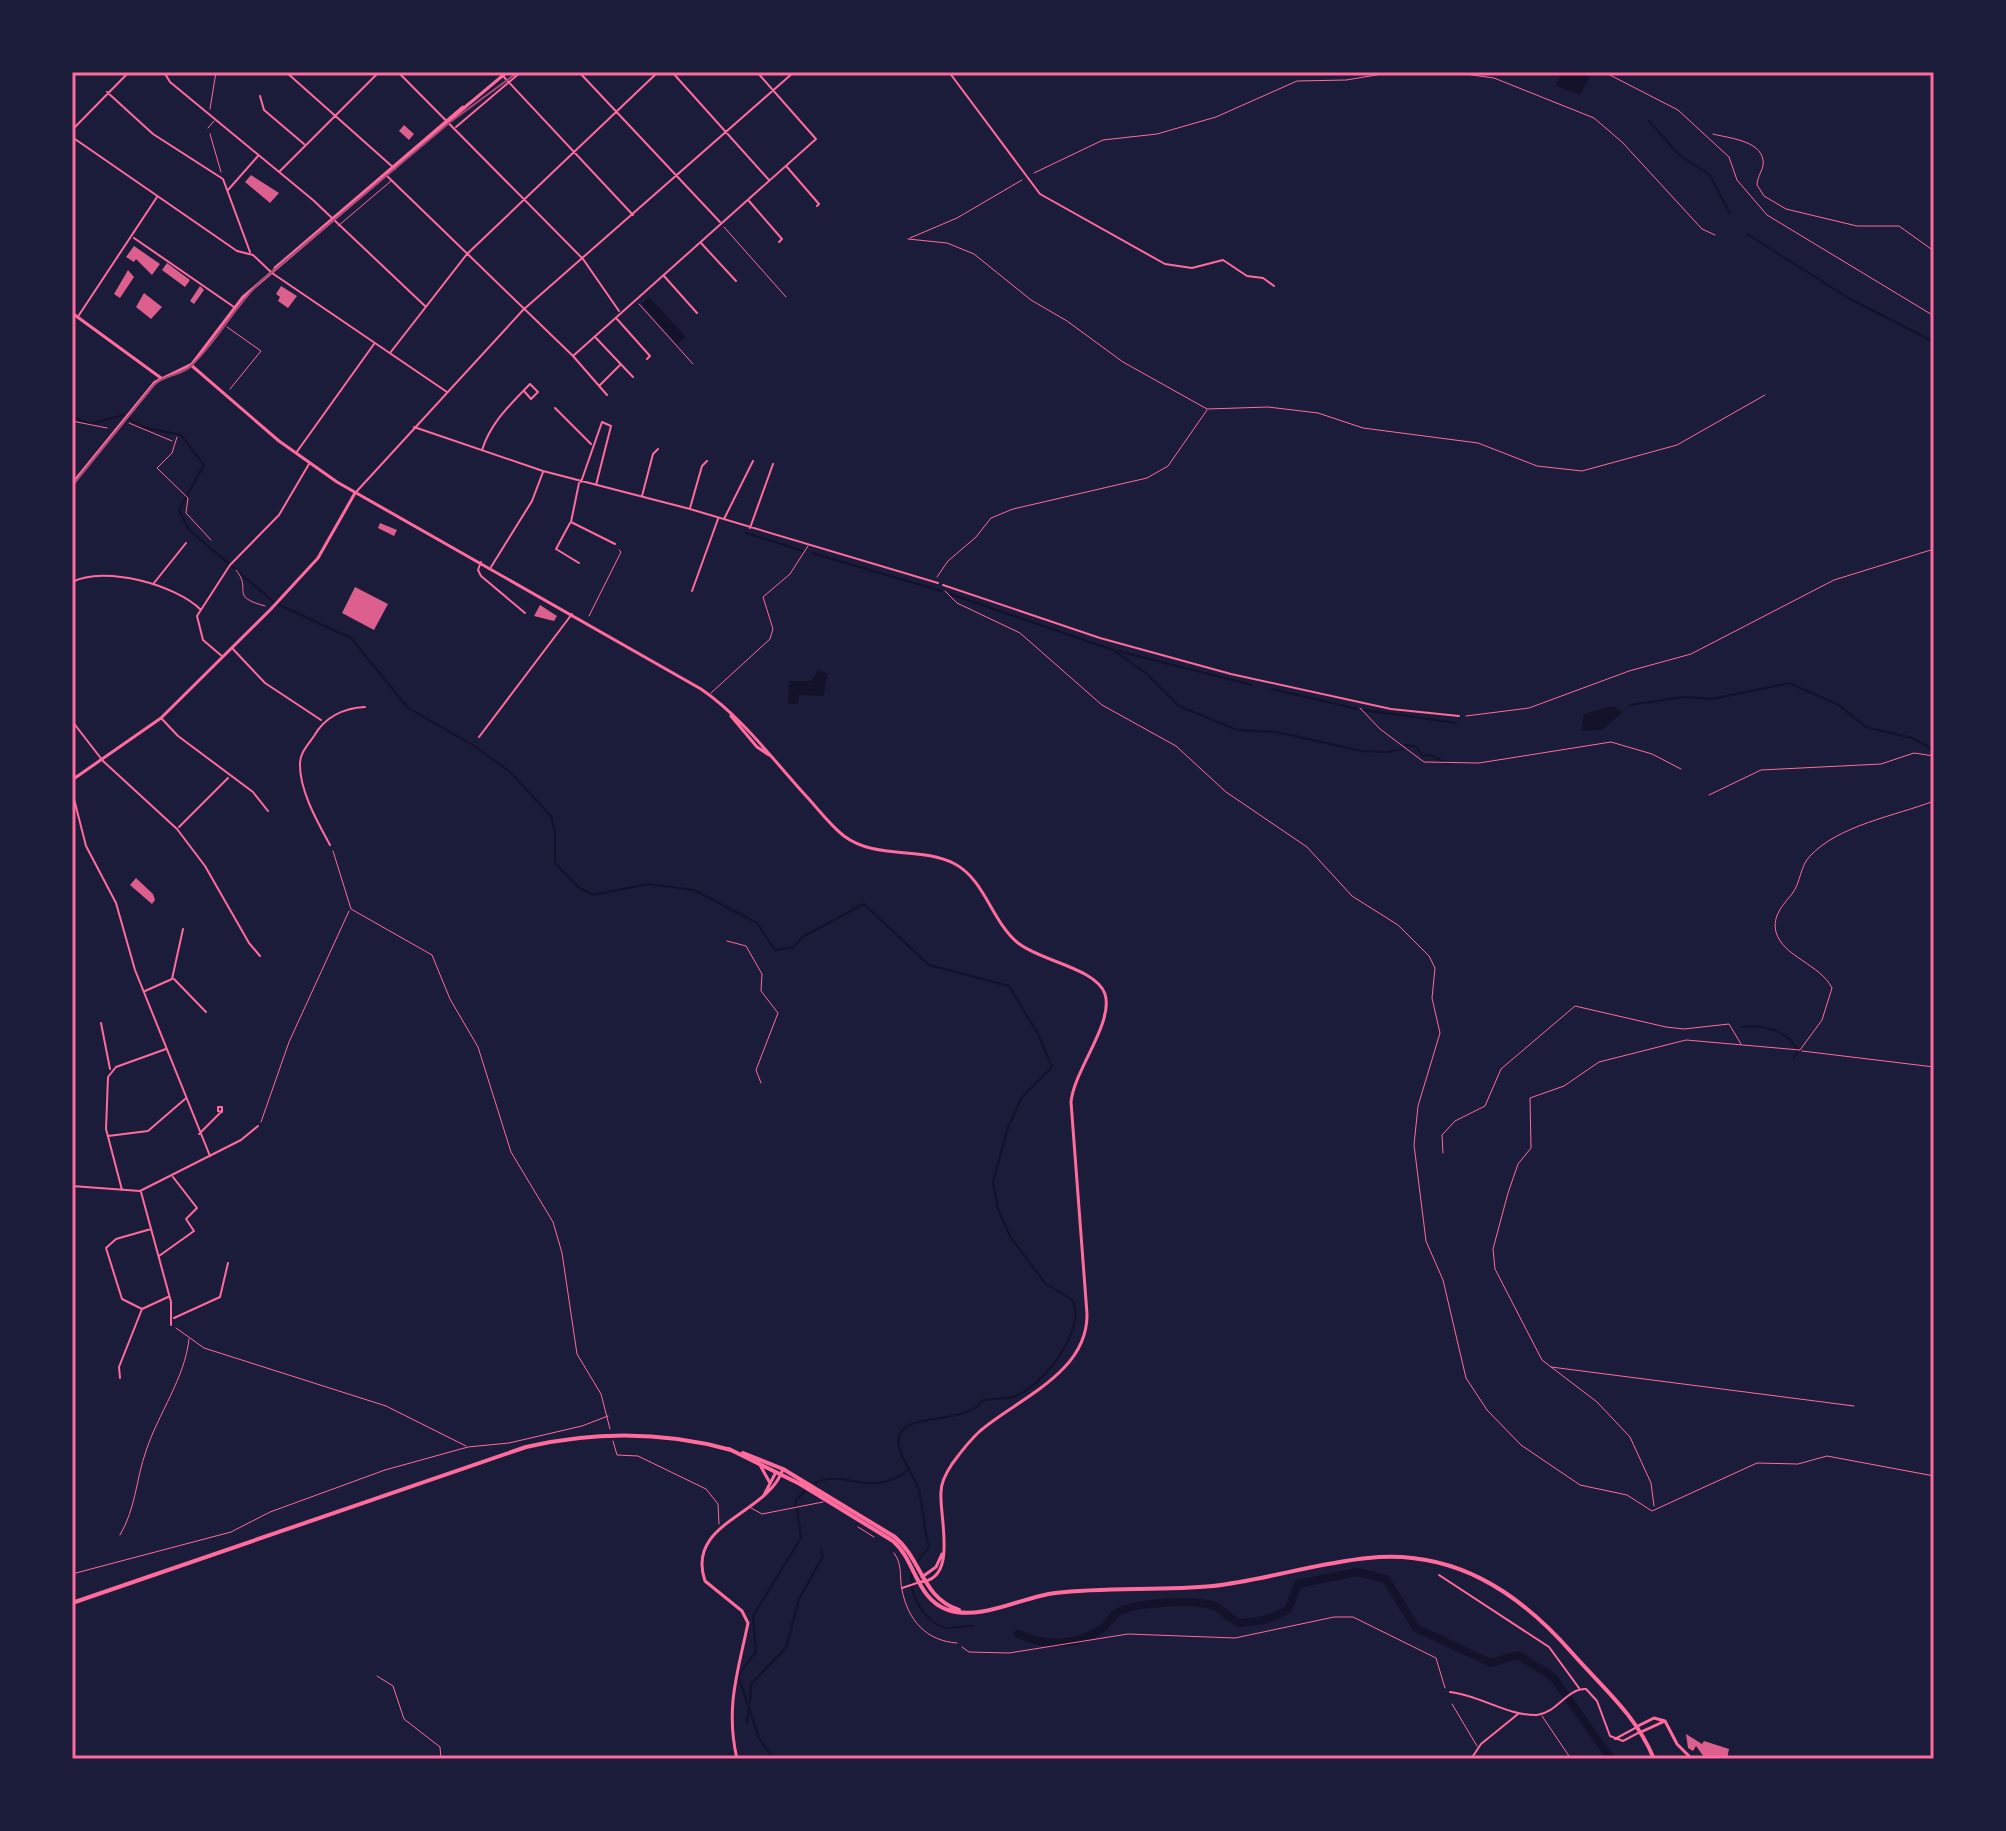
<svg xmlns="http://www.w3.org/2000/svg" width="2006" height="1831" viewBox="0 0 2006 1831" font-family="'Asap Condensed',sans-serif">
  <rect width="100%" height="100%" fill="#1b1b3a"/>
  <!-- water -->
  <path fill="#12122b" d="M1561 72H1586L1589 79 1580 95 1556 86Z
    M649 297 686 337 677 344 642 304Z
    M818 670 828 674 823 696 799 695 798 704H788L789 681H811Z
    M1613 706 1623 712 1602 730 1581 731 1584 714Z"/>
  <g fill="none" stroke-linecap="round" stroke-linejoin="round">
    <!-- stream -->
    <path stroke="#12122b" stroke-width="2" d="M1553 72 1560 74
      M1649 121 1679 155 1710 175 1730 214
      M1747 234 1850 299 1934 342
      M72 417 91 424 123 415 142 427 181 435 204 465 179 510 189 530 275 603 351 638 408 708 473 745 510 772 551 816 555 832V863L578 887 593 895 648 884 694 890 757 923 775 950 794 947 802 937 864 904 929 965 1009 986 1038 1034 1052 1067 1022 1097 1008 1127 993 1182 998 1209 1011 1238 1045 1283 1072 1300C1088 1327 1044 1386 1015 1396 1006 1400 993 1398 983 1400 966 1428 891 1408 899 1446 902 1462 915 1475 919 1491 924 1509 923 1528 929 1547L917 1562
      M746 533 803 551
      M812 553 941 591
      M950 594 1113 650 1147 674 1179 706 1237 730 1276 732 1362 751 1388 752 1402 749
      M1118 651 1252 685
      M1272 689 1357 709
      M1630 705 1683 697 1712 699 1789 683 1839 705 1866 727 1912 738 1934 750
      M1364 710 1456 723
      M1405 745 1416 746 1422 756 1431 755 1448 764
      M1742 1027C1761 1024 1787 1030 1797 1049
      M1794 1058 1798 1051
      M815 1483C844 1468 870 1500 908 1470
      M795 1506 796 1500 805 1491
      M913 1572C905 1590 926 1625 947 1628 955 1629 964 1625 973 1626
      M750 1702 751 1684 786 1648 799 1599 823 1556 821 1550
      M747 1723 749 1708
      M774 1759 759 1738 738 1675 756 1652 753 1616 801 1538 797 1509"/>
    <!-- river -->
    <path stroke="#12122b" stroke-width="8" d="M1018 1634C1046 1646 1073 1647 1100 1630 1107 1626 1110 1617 1117 1613 1132 1602 1197 1599 1214 1606 1223 1610 1230 1619 1240 1623L1265 1620 1288 1610 1298 1584 1357 1572 1386 1579 1416 1628 1491 1663 1518 1655 1553 1677 1611 1759"/>
  </g>
  <!-- building -->
  <path fill="#dd5f8e" d="M404 125 414 134 409 140 399 131Z
    M251 175 279 193 270 203 245 182Z
    M134 246 160 264 152 275 136 259 134 262 126 257Z
    M167 263 190 280 185 287 162 270Z
    M128 270 134 277 120 298 114 294Z
    M200 286 204 290 194 304 190 301Z
    M281 286 297 296 288 308 278 301 280 297 276 294Z
    M144 293 162 307 151 319 136 307Z
    M380 523 397 530 394 536 378 528Z
    M355 587 388 604 374 630 342 613Z
    M540 605 557 616 554 621 534 616Z
    M136 878 153 894 155 900 152 904 130 885Z
    M1686 1734 1702 1744 1704 1741 1729 1749 1727 1759 1704 1757 1696 1746 1693 1751 1688 1748Z"/>
  <g fill="none" stroke-linecap="round" stroke-linejoin="round">
    <!-- path -->
    <path stroke="#ff6b9d" stroke-width="1" d="M1450 72 1494 78 1594 118 1622 142 1702 229 1715 235
      M1604 72 1678 110 1729 157 1737 180 1767 215 1934 316
      M210 109 216 72
      M210 134 221 172
      M1713 134C1727 138 1760 140 1763 160 1765 168 1757 176 1757 185L1764 196 1786 209 1857 226H1899L1934 251
      M1034 173 1103 140 1157 134 1216 117 1297 81 1346 80 1395 72
      M724 227 786 297
      M910 238 957 218 1022 180
      M908 239 947 243 974 254 1031 300 1067 321 1123 362 1207 409 1268 407 1318 413 1363 428 1478 443 1537 466 1582 471 1677 445 1765 395
      M639 304 693 364
      M227 327 261 351 230 389
      M72 421 107 428
      M129 423 172 441
      M177 437 172 453 157 468 188 498 186 513 211 540
      M236 570C253 590 228 596 265 606
      M937 577 948 561 976 537 991 518 1013 509 1147 478 1168 466 1207 410
      M945 591 957 603 1020 633 1102 705 1176 746 1226 792 1307 847 1352 896 1398 925 1429 956 1435 968 1432 998 1440 1033 1418 1106 1414 1145 1426 1241 1443 1280 1466 1378 1487 1410 1521 1445 1580 1485 1627 1495 1652 1511 1757 1463 1798 1464 1827 1456 1934 1476
      M589 616 621 552 619 550
      M1360 708 1380 729 1424 762 1479 763 1611 742 1652 754 1681 769
      M1466 716 1529 708 1629 671 1691 654 1834 580 1934 549
      M1709 795 1761 770 1881 764 1914 753 1934 756
      M333 851 351 909 432 955 450 999 478 1047 511 1152 553 1222 562 1253 577 1354 601 1394 610 1429
      M727 941 746 946 762 974 761 991 778 1013 756 1070 761 1083
      M1802 1051 1934 1067
      M261 1122 289 1042 349 911
      M1443 1153 1442 1135 1455 1121 1485 1106 1501 1069 1575 1006 1666 1027 1684 1029 1729 1024 1741 1044
      M176 1328 204 1348 386 1406 466 1446
      M1551 1367 1854 1406
      M613 1441 617 1455 638 1456 706 1489 718 1504 719 1524
      M1654 1506 1651 1483 1630 1437 1597 1402 1542 1360 1495 1269 1493 1249 1508 1193 1518 1164 1531 1148 1530 1098 1564 1086 1599 1062 1686 1040 1800 1050 1822 1020 1832 988C1820 964 1783 957 1776 932 1772 916 1783 905 1792 894 1801 882 1800 866 1810 856 1839 825 1895 816 1934 801
      M858 1527 874 1537
      M120 1535C136 1508 136 1479 146 1451 158 1414 185 1378 189 1339
      M72 1574 231 1532 270 1512 385 1470 468 1447 509 1443 582 1426 608 1416
      M962 1647 969 1652 1009 1653 1128 1634 1235 1638 1334 1617H1353L1436 1658 1445 1688
      M377 1676 393 1686 404 1719 440 1747 441 1759"/>
    <!-- service -->
    <path stroke="#ff6b9d" stroke-width="1" d="M208 128 214 121
      M338 226 391 181
      M711 693 770 639 773 629 763 597 790 574 808 546
      M751 1508 762 1514 823 1502
      M894 1553C903 1565 899 1576 902 1590 908 1620 926 1641 957 1643
      M1452 1704 1477 1746
      M1542 1716 1571 1759"/>
    <!-- minor -->
    <path stroke="#ff6b9d" stroke-width="2" d="M151 72H162
      M164 72 170 82 313 200 425 306
      M286 72 395 169
      M398 72 583 259 619 311
      M579 72 720 222
      M672 72 769 180
      M808 72H828
      M949 72 1040 194 1165 264 1192 268 1223 260 1247 276 1263 278 1274 286
      M503 76 633 215
      M107 92 153 134 223 179 250 252
      M260 96 264 110 304 144
      M456 127 521 72
      M72 130 129 72
      M72 137 237 251 253 255 272 273 447 392
      M787 167 819 204 817 206
      M280 171 379 72
      M387 176 573 356 607 395
      M228 190 258 156
      M749 201 782 239 779 242
      M134 238 234 307
      M701 243 736 281
      M664 276 697 313
      M79 315 157 197
      M617 319 650 356 647 359
      M596 338 633 377
      M390 353 467 254 658 72
      M573 356 816 139 757 72
      M599 386 620 365
      M555 408 591 444
      M414 427 543 471 690 509 938 583
      M482 450C491 422 510 405 530 384L538 392 531 399 524 391
      M296 453 374 344
      M581 482 602 422 611 426 596 485
      M579 483 571 522 615 544
      M357 491 523 310 794 72
      M642 496 653 454 658 449
      M690 508 702 466 707 461
      M724 519 753 461
      M570 523 556 549 579 563
      M750 528 773 464
      M481 562 478 570 481 576 525 613
      M491 567 532 501 543 472
      M72 582C105 565 176 585 201 610
      M154 583 186 543
      M943 585 1100 638 1231 674 1391 709 1459 716
      M692 591 718 519
      M232 648 265 683 321 720
      M223 657 203 640 197 616 230 565 279 515 309 464
      M162 719 178 736 253 792 268 811
      M72 721 103 761 177 829 205 866 249 943 260 956
      M479 737 572 614
      M72 791 86 846 116 903 135 970 210 1156
      M179 827 228 778
      M330 845C318 823 299 790 300 763 300 753 308 745 314 736 325 717 344 708 365 707
      M174 979 206 1012
      M145 991 172 979 183 929
      M101 1023 110 1069
      M218 1107H222V1112L218 1111Z
      M199 1134 221 1112
      M108 1136 148 1131 185 1099
      M72 1186 140 1191 241 1140 258 1126
      M122 1190 106 1129 108 1077 116 1067 166 1049
      M141 1192 171 1302V1325
      M151 1229 116 1239 106 1248 122 1299 142 1309 168 1297
      M159 1256 194 1231 186 1219 197 1208 173 1177
      M174 1318 220 1297 228 1263
      M120 1378 119 1367 142 1309
      M1439 1575 1549 1647 1579 1688
      M902 1588 917 1583
      M1450 1692C1479 1695 1508 1716 1537 1715 1557 1713 1567 1688 1586 1689L1597 1701 1610 1736 1623 1741 1640 1732
      M1615 1739 1637 1727
      M1471 1759 1481 1744 1518 1714"/>
    <!-- tertiary -->
    <path stroke="#ff6b9d" stroke-width="3" d="M470 103 507 72
      M275 268 463 107
      M72 313 161 378
      M191 365 279 441 337 482 701 689C742 717 773 760 807 797 819 810 830 825 844 836 876 860 920 846 955 864 985 880 992 922 1018 943 1040 961 1096 968 1105 994 1114 1023 1074 1070 1071 1102L1087 1314C1088 1373 1017 1399 980 1431 969 1441 960 1453 952 1464 946 1473 941 1482 941 1492 939 1517 959 1581 919 1582
      M72 484 155 382 192 364 243 297 471 102
      M731 716 757 747 769 755
      M72 780 161 718 271 609 318 558 355 493
      M922 1577 936 1567 942 1554"/>
    <!-- secondary -->
    <path stroke="#ff6b9d" stroke-width="3" d="M760 1465 770 1483
      M764 1495 775 1474
      M1638 1726 1654 1718 1665 1721 1677 1744 1692 1759
      M1641 1732 1665 1721
      M737 1759C725 1707 738 1672 748 1623L742 1611 705 1581C685 1522 768 1515 783 1469"/>
    <!-- primary -->
    <path stroke="#ff6b9d" stroke-width="4" d="M729 1449 800 1484 893 1541C916 1561 916 1599 948 1610 981 1621 1022 1597 1055 1593 1107 1587 1160 1591 1213 1586 1265 1580 1316 1563 1368 1558 1454 1549 1519 1592 1573 1654 1604 1689 1636 1715 1654 1759
      M743 1453 783 1469 895 1537C922 1560 922 1598 959 1610
      M72 1603 526 1447C596 1431 662 1431 731 1450"/>
    <!-- tram -->
    <path stroke="#a44b75" stroke-width="2" d="M72 486 154 385C165 374 182 376 192 365 217 341 234 308 259 283L449 123 518 72"/>
  </g>
  <!-- border -->
  <rect width="2006" height="1831" fill="none" stroke="#1b1b3a" stroke-width="148"/>
  <rect x="74" y="74" width="1858" height="1683" fill="none" stroke="#ff6b9d" stroke-width="3"/>
</svg>
